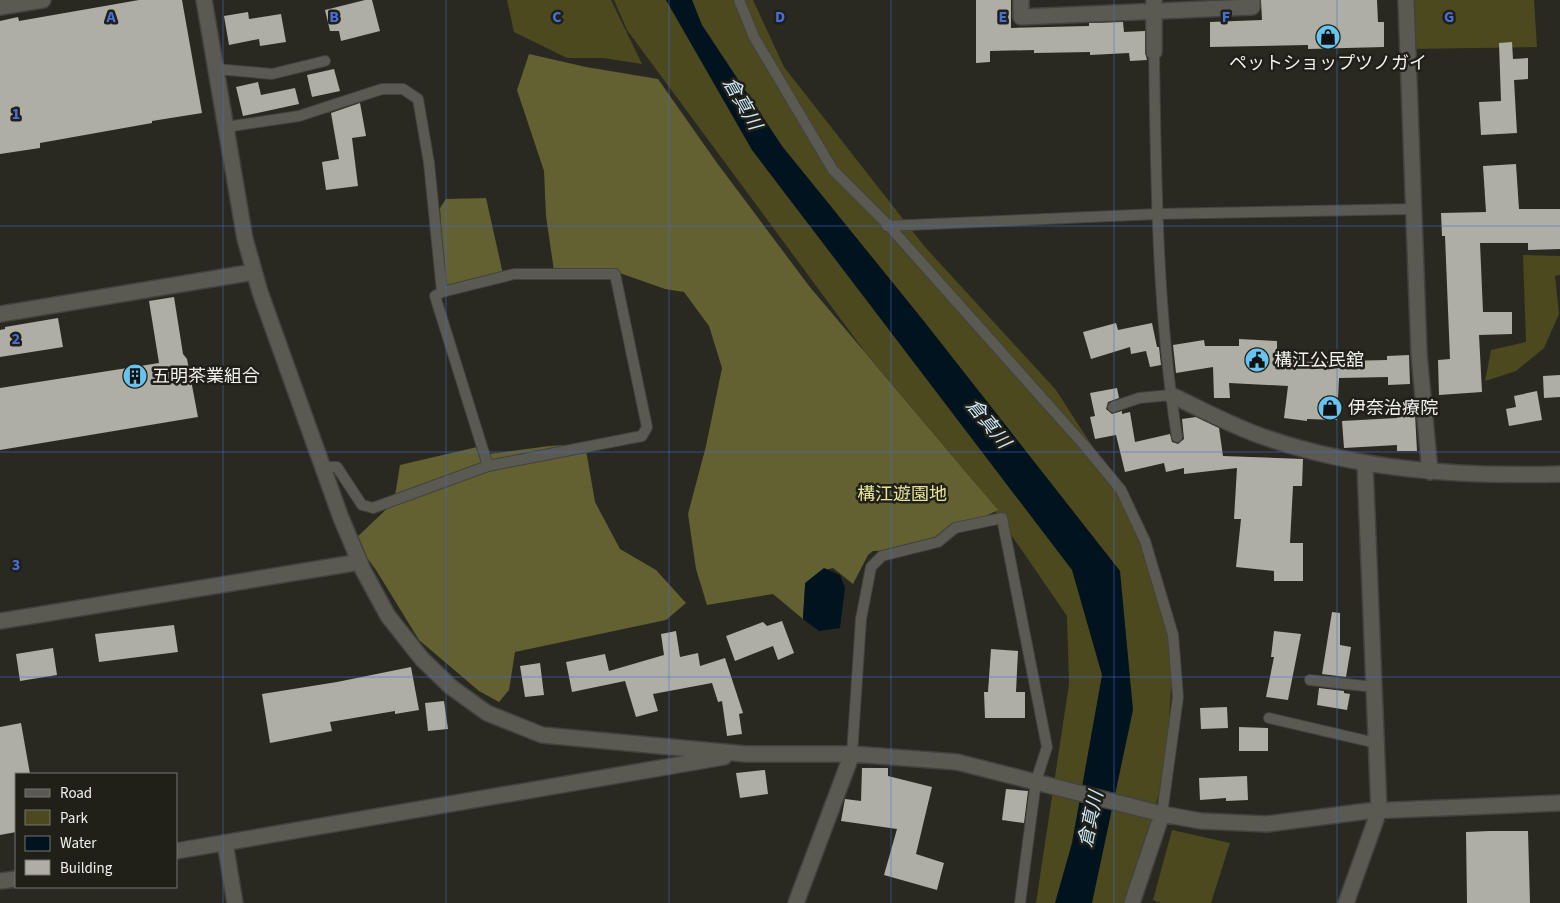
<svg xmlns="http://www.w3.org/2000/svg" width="1560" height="903" viewBox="0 0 1560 903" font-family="'Source Sans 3','Noto Sans JP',sans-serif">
  <rect width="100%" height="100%" fill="#292922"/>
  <!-- green -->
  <path fill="#4c491f" d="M507 0H611L642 64 603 58H567L514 32Z
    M614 0H753L784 67 925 247 1056 390 1145 528 1174 639 1166 770 1127 903H1036L1069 684 1067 616 977 485 865 352 627 30Z
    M1406 0H1534L1537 47 1408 49Z
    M1523 255 1560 256V275L1555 276 1559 314 1544 348 1516 371 1485 381 1491 350 1526 342Z
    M1172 830 1230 843 1211 903H1161L1153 900Z"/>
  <!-- forest -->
  <path fill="#636032" d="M529 54 586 67 658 79 717 163 809 286 998 510 940 539 902 550 873 551 868 555 853 584 833 568 821 571 805 586 803 619 773 594 707 605 696 569 688 514 706 446 722 368 709 326 684 292 665 289 614 271H554L546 216 544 171 517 90Z
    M486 198 503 274 481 282 445 286 440 208 446 199Z
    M585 444 595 502 620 549 656 570 686 603 666 620 515 652 509 690 499 702 479 691 419 640 376 570 354 540 394 502 400 465 477 447 481 455 549 446Z"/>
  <!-- water -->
  <path fill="#00131e" d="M666 0H692L702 25 782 146 923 320 1120 571 1133 710 1092 903H1055L1072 843 1102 675 1072 570 752 150Z
    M824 568 840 575 845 588 840 628 819 631 803 619 805 586V583Z"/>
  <!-- building -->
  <path fill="#aeaea5" d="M139 0H182L202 113 152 121V123L40 143V148L0 154V21L18 17 19 21Z
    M365 0H372L380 31 341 41 339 31H330L325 10Z
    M976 0H1011V28L1089 26V23L1123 22 1124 32 1145 31V52L1147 60 1130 61 1129 53 1090 55V52L1034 53V50L990 51V62L976 63Z
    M1261 0H1377L1378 22H1384V47L1308 49V45L1210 47V22L1262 20Z
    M248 12 249 19 281 14 286 42 260 46 259 39 229 45 224 16Z
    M1512 42 1513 59 1528 58V79L1514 80 1517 133 1481 135 1479 102 1501 101 1499 43Z
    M334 69 340 91 312 97 307 75Z
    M258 82 261 95 295 88 299 104 243 116 236 87Z
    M360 103 366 136 352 138 358 186 326 190 322 162 339 159 331 113Z
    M1516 164 1519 209H1560V249L1528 250V243H1480L1483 312H1512V334L1479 335 1482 392 1439 395 1438 360 1450 359 1445 236H1442L1441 213 1486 212 1483 166Z
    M174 297 183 354 187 359 198 417 0 450V388L159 363 149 301Z
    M58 318 63 347 0 357V330L5 329V327Z
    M1116 323 1118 330 1152 323 1157 347H1159L1161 365 1150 367 1146 351 1131 354 1130 347 1091 359 1083 332Z
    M1239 339 1277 341V351L1303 353V362L1387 360V356L1409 355 1410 384 1388 385V377L1339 378 1337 420 1307 419V421L1284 418 1288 386 1229 383 1230 398H1214L1213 367 1176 373 1173 345 1204 340 1205 346H1239Z
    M1560 375V397L1544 398 1543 376Z
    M1117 388 1119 398 1108 402 1106 409 1112 414 1122 411V414L1130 412 1135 442 1170 434 1172 442 1178 444 1184 439 1182 419 1196 417 1219 428 1223 456 1303 459 1302 486H1293L1290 543H1303V581H1274V571L1236 567 1241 519H1234L1237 468 1184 474V468L1166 472 1164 463 1125 472 1116 435 1095 439 1090 417 1095 416 1090 393Z
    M1537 391 1542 420 1509 426 1506 409 1516 407 1514 396Z
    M1397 414H1415L1417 451H1397V445L1344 448 1342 421 1397 418Z
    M1332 612 1340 613V645L1351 647 1346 677 1322 674Z
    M782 621 794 653 778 660 773 646 735 661 726 636 763 622 767 626Z
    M174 625 178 652 99 662 95 634Z
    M676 631 680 657 698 653 700 666 725 658 743 713 739 714 742 734 727 736 722 701 718 702 712 683 653 694 658 711 636 717 625 681 572 692 566 662 605 654 609 671 664 655 661 634Z
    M1274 631 1301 634 1288 700 1266 697 1274 657H1271Z
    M53 648 57 675 20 681 16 654Z
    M991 649 1018 651 1016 692H1025V718H985L984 692H988Z
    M540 663 544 695 525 697 520 666Z
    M411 667 419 710 395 714V711L330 722 332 731 270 743 262 694 337 682Z
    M1319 688 1344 691V693L1350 694 1347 710 1317 705Z
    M444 701 448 729 428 731 425 703Z
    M1227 707 1228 728 1201 729 1200 708Z
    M21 723 30 774H16V832L0 835V727Z
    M1239 727 1268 728V751H1239Z
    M862 768H888V776L932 787 916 854 944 863 937 890 884 875 897 829 841 821 845 799 861 801Z
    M765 770 768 794 740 798 736 773Z
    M1247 776 1248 800 1226 801V798L1200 800 1199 778Z
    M1006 789 1028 791 1024 823 1002 820Z
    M1490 831H1528L1530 903H1467L1466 832Z"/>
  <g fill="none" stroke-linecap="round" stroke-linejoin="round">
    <defs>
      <path id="lane" d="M739 0 754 37 833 170 889 226 1084 445 1121 490 1145 541 1173 635 1178 697 1162 814
        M1154 52C1156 180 1157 310 1177 437
        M216 69 272 74 325 61
        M226 127 299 116 382 89H403L418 99 429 163 442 292 435 296 488 466 642 436 647 427 615 274H514L442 292
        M887 226 1157 214 1414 209
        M1113 407 1139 398 1171 395
        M323 467H337L362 505 373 508 488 466
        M1310 680 1374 687
        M1269 718 1376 743
        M852 754 861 619 871 567 882 556 938 542 955 528 1002 518 1047 747 1036 781 1020 903"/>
      <path id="street" d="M204 0 245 239 260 292 341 518 363 570 388 616 422 659 451 687 487 713 542 735 746 754H852L957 762 1162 814 1201 821 1267 824 1368 811 1560 803
        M1021 0V17L1252 7V0
        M1154 0V52
        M1406 0 1419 354 1430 472
        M0 7 43 0
        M0 314 254 272
        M1171 395C1201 409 1232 426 1264 437 1359 470 1460 477 1560 474
        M0 621 360 562
        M225 843 235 903
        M176 851 724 757
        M0 881 16 879
        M796 903 852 754
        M1132 903 1162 814
        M1346 903 1379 811 1365 464"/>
    </defs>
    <!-- lane casing -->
    <use href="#lane" stroke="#43433e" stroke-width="12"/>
    <!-- street casing -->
    <use href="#street" stroke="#43433e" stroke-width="18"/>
    <!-- lane -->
    <use href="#lane" stroke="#5a5952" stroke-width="10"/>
    <!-- street -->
    <use href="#street" stroke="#5a5952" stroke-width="15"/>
  </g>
  <!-- grid -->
  <path fill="none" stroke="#476fdc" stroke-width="1" stroke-opacity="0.55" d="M223 0V903M446 0V903M669 0V903M891 0V903M1114 0V903M1337 0V903M0 226H1560M0 452H1560M0 677H1560"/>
  <!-- icons -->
  <defs>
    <symbol id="shop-disc" viewBox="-11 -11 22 22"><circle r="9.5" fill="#66c4ef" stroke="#202019"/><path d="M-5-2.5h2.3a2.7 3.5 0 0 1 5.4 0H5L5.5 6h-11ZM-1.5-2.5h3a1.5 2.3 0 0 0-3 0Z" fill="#111"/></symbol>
    <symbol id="civic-disc" viewBox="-11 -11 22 22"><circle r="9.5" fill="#66c4ef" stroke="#202019"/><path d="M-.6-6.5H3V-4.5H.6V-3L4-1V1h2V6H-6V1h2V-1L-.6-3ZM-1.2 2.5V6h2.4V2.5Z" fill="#111"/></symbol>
    <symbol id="building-disc" viewBox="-11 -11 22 22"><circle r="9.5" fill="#66c4ef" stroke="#202019"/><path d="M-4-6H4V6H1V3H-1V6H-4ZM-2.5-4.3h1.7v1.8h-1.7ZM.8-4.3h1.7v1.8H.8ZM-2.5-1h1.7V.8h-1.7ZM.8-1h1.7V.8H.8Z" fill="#111"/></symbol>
  </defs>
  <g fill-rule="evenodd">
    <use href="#shop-disc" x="1314" y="23" width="28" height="28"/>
    <use href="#civic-disc" x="1243" y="346" width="28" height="28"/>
    <use href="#building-disc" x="121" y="362" width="28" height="28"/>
    <use href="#shop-disc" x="1316" y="394" width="28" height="28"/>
  </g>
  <g text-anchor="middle" stroke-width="5" stroke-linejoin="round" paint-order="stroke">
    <!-- poi labels -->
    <g font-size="18" fill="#f1f1ed" stroke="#202019" text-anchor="start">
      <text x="1328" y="69" text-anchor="middle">ペットショップツノガイ</text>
      <text x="1274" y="366">構江公民舘</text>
      <text x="152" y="382">五明茶業組合</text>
      <text x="1348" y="414">伊奈治療院</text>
    </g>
    <!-- park labels -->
    <g font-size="18" fill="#e8e498" stroke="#202019">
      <text x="902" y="500">構江遊園地</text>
    </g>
    <!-- water labels -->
    <g font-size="19" font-style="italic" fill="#cbe9f9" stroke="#202019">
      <text transform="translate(743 103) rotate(60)" y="7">倉真川</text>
      <text transform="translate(989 423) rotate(51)" y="7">倉真川</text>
      <text transform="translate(1090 819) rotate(-78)" y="7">倉真川</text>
    </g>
  </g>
  <g font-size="16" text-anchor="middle" font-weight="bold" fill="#476fdc" stroke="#202019" stroke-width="5" stroke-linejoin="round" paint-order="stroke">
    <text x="111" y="22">A</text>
    <text x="334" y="22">B</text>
    <text x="557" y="22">C</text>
    <text x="780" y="22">D</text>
    <text x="1003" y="22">E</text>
    <text x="1226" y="22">F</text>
    <text x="1449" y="22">G</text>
    <text x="16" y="119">1</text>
    <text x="16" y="344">2</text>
    <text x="16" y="570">3</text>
  </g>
  <!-- legend -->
  <rect x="15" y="773" width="162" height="115" fill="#202019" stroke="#74746e"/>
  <rect x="25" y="789" width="25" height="8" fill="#5a5952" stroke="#74746e"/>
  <text x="60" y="798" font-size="15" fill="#f1f1ed">Road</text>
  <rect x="25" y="810" width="25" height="15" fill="#4c491f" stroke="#74746e"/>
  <text x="60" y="823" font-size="15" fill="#f1f1ed">Park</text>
  <rect x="25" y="836" width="25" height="15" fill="#00131e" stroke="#74746e"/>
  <text x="60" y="848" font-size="15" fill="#f1f1ed">Water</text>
  <rect x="25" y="860" width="25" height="15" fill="#aeaea5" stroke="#74746e"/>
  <text x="60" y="873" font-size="15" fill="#f1f1ed">Building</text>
</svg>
